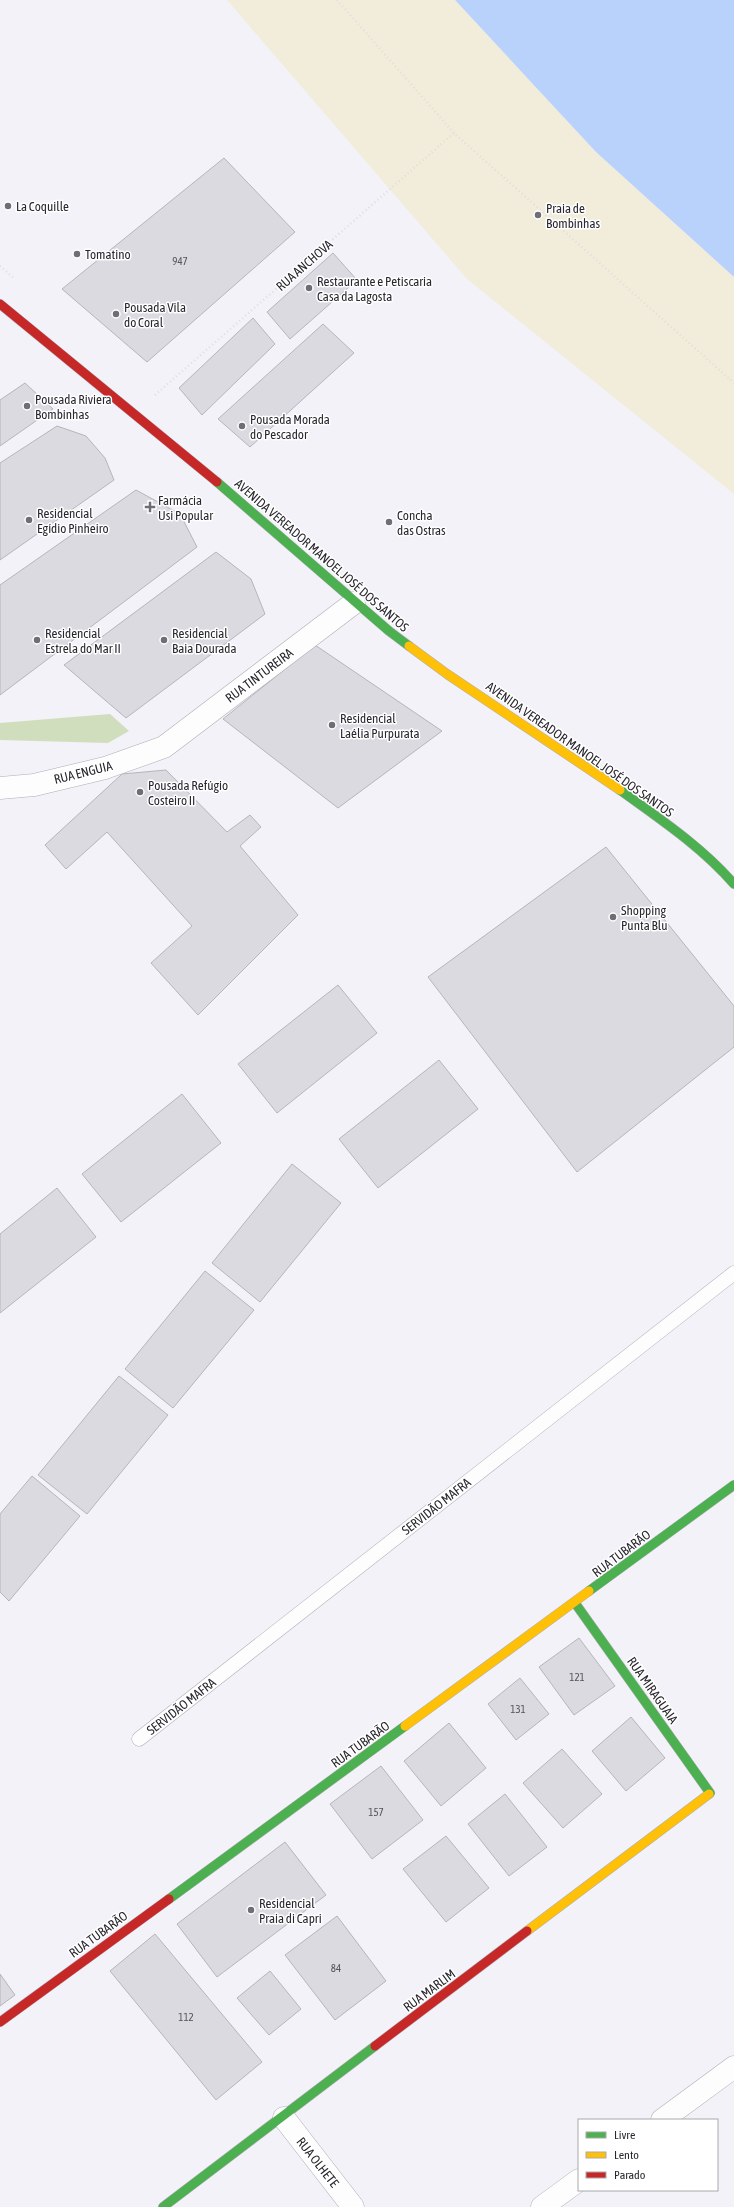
<svg xmlns="http://www.w3.org/2000/svg" width="734" height="2207" viewBox="0 0 734 2207" font-family="'Asap Condensed',sans-serif">
  <rect width="100%" height="100%" fill="#f3f2f8"/>
  <!-- forest -->
  <path fill="#d0debd" d="M110 714 129 731 108 743 0 740V723Z"/>
  <!-- sand -->
  <path fill="#f2ecda" d="M227 0H455L596 152 734 277V494L467 279Z"/>
  <!-- water -->
  <path fill="#b9d2fc" d="M455 0H734V277L596 152Z"/>
  <!-- building -->
  <path fill="#dcdae1" stroke="#b6b4bc" d="M224 158 295 232 147 362 62 289Z
    M333 253 357 280 290 339 267 312Z
    M253 318 275 344 202 415 179 388Z
    M323 324 354 353 250 447 218 419Z
    M25 383 53 409 0 446V400Z
    M57 426 86 436 105 458 114 480 0 560V463Z
    M136 490 180 514 197 547 0 695V585Z
    M216 552 251 579 265 614 126 718 64 665Z
    M315 645 442 731 338 808 223 719Z
    M166 770 227 832 250 815 261 827 240 846 298 915 198 1015 151 963 192 926 107 832 66 869 45 845 122 774Z
    M606 847 734 1006V1047L577 1172 428 977Z
    M338 985 377 1033 277 1113 238 1064Z
    M439 1060 478 1109 378 1188 339 1139Z
    M182 1094 221 1143 121 1222 82 1174Z
    M292 1164 341 1203 260 1302 212 1263Z
    M57 1188 96 1237 0 1313V1234Z
    M205 1271 254 1310 173 1408 125 1369Z
    M119 1376 168 1415 87 1514 38 1475Z
    M32 1476 80 1516 9 1601 0 1592V1514Z
    M579 1638 615 1686 574 1715 539 1667Z
    M520 1678 549 1714 516 1740 488 1704Z
    M631 1717 665 1758 626 1791 592 1751Z
    M449 1723 486 1768 441 1806 404 1761Z
    M562 1749 602 1794 563 1828 523 1783Z
    M381 1766 423 1820 372 1859 330 1804Z
    M505 1794 547 1847 509 1876 468 1824Z
    M446 1836 489 1888 446 1922 403 1869Z
    M285 1842 326 1895 217 1977 177 1924Z
    M337 1916 386 1981 335 2020 285 1955Z
    M155 1934 262 2062 216 2100 110 1971Z
    M270 1971 301 2009 269 2035 237 1998Z
    M0 1974 15 1995 0 2006Z"/>
  <g fill="none" stroke-linecap="round" stroke-linejoin="round">
    <defs>
      <path id="lane" d="M139 1739 734 1273"/>
      <path id="street" d="M0 788 34 785 105 768 164 747 354 603
        M284 2118 353 2207
        M662 2120 734 2067
        M542 2207 579 2180"/>
      <path id="fast" d="M217 482 389 631 409 646
        M620 790C660 819 702 847 734 884
        M589 1591 734 1485
        M575 1603 710 1793 709 1794
        M169 1899 405 1726
        M163 2207 375 2046"/>
      <path id="slow" d="M409 646 447 674 620 790
        M405 1726 589 1591
        M527 1931 709 1794"/>
      <path id="jam" d="M0 304 217 482
        M0 2022 169 1899
        M375 2046 527 1931"/>
    </defs>
    <!-- lane casing -->
    <use href="#lane" stroke="#b0aeb5" stroke-width="15"/>
    <!-- street casing -->
    <use href="#street" stroke="#b0aeb5" stroke-width="23"/>
    <!-- fast casing -->
    <use href="#fast" stroke="#b0aeb5" stroke-width="10"/>
    <!-- slow casing -->
    <use href="#slow" stroke="#b0aeb5" stroke-width="10"/>
    <!-- jam casing -->
    <use href="#jam" stroke="#b0aeb5" stroke-width="10"/>
    <!-- path -->
    <path stroke="#dfdee0" stroke-width="2.5" stroke-dasharray="1 3" stroke-linecap="butt" d="M337 0 454 133 734 383
      M0 266 15 279
      M155 395 454 133"/>
    <!-- lane -->
    <use href="#lane" stroke="#fdfdfe" stroke-width="14"/>
    <!-- street -->
    <use href="#street" stroke="#fdfdfe" stroke-width="22"/>
    <!-- fast -->
    <use href="#fast" stroke="#4caf50" stroke-width="9"/>
    <!-- slow -->
    <use href="#slow" stroke="#ffc107" stroke-width="9"/>
    <!-- jam -->
    <use href="#jam" stroke="#c62828" stroke-width="9"/>
  </g>
  <!-- markers -->
  <g fill="#706e75" stroke="#fff" stroke-width="1.5">
    <circle cx="8" cy="206" r="4"/>
    <circle cx="538" cy="215" r="4"/>
    <circle cx="77" cy="254" r="4"/>
    <circle cx="309" cy="288" r="4"/>
    <circle cx="116" cy="314" r="4"/>
    <circle cx="27" cy="406" r="4"/>
    <circle cx="242" cy="426" r="4"/>
    <path d="M148 501h4v4h4v4h-4v4h-4v-4h-4v-4h4z"/>
    <circle cx="29" cy="520" r="4"/>
    <circle cx="389" cy="522" r="4"/>
    <circle cx="37" cy="640" r="4"/>
    <circle cx="164" cy="640" r="4"/>
    <circle cx="332" cy="725" r="4"/>
    <circle cx="140" cy="792" r="4"/>
    <circle cx="613" cy="917" r="4"/>
    <circle cx="251" cy="1910" r="4"/>
  </g>
  <g text-anchor="middle" stroke-width="3" stroke-linejoin="round" paint-order="stroke">
    <!-- number labels -->
    <g font-size="11" fill="#56545c">
      <text x="180" y="265">947</text>
      <text x="577" y="1681">121</text>
      <text x="518" y="1713">131</text>
      <text x="376" y="1816">157</text>
      <text x="336" y="1972">84</text>
      <text x="186" y="2021">112</text>
    </g>
    <!-- poi labels -->
    <g font-size="13" fill="#2a272f" stroke="#fff" text-anchor="start">
      <text x="16" y="211">La Coquille</text>
      <text x="546" y="213">Praia de<tspan x="546" dy="15">Bombinhas</tspan></text>
      <text x="85" y="259">Tomatino</text>
      <text x="317" y="286">Restaurante e Petiscaria<tspan x="317" dy="15">Casa da Lagosta</tspan></text>
      <text x="124" y="312">Pousada Vila<tspan x="124" dy="15">do Coral</tspan></text>
      <text x="35" y="404">Pousada Riviera<tspan x="35" dy="15">Bombinhas</tspan></text>
      <text x="250" y="424">Pousada Morada<tspan x="250" dy="15">do Pescador</tspan></text>
      <text x="158" y="505">Farmácia<tspan x="158" dy="15">Usi Popular</tspan></text>
      <text x="37" y="518">Residencial<tspan x="37" dy="15">Egídio Pinheiro</tspan></text>
      <text x="397" y="520">Concha<tspan x="397" dy="15">das Ostras</tspan></text>
      <text x="45" y="638">Residencial<tspan x="45" dy="15">Estrela do Mar II</tspan></text>
      <text x="172" y="638">Residencial<tspan x="172" dy="15">Baia Dourada</tspan></text>
      <text x="340" y="723">Residencial<tspan x="340" dy="15">Laélia Purpurata</tspan></text>
      <text x="148" y="790">Pousada Refúgio<tspan x="148" dy="15">Costeiro II</tspan></text>
      <text x="621" y="915">Shopping<tspan x="621" dy="15">Punta Blu</tspan></text>
      <text x="259" y="1908">Residencial<tspan x="259" dy="15">Praia di Capri</tspan></text>
    </g>
    <!-- street labels -->
    <g font-size="13" fill="#2a272f" stroke="#fff">
      <text transform="translate(304 265) rotate(-41)" y="5">RUA ANCHOVA</text>
      <text transform="translate(322 555) rotate(41)" y="5">AVENIDA VEREADOR MANOEL JOSÉ DOS SANTOS</text>
      <text transform="translate(259 675) rotate(-37)" y="5">RUA TINTUREIRA</text>
      <text transform="translate(580 749) rotate(35)" y="5">AVENIDA VEREADOR MANOEL JOSÉ DOS SANTOS</text>
      <text transform="translate(83 772) rotate(-14)" y="5">RUA ENGUIA</text>
      <text transform="translate(436 1506) rotate(-38)" y="5">SERVIDÃO MAFRA</text>
      <text transform="translate(621 1553) rotate(-37)" y="5">RUA TUBARÃO</text>
      <text transform="translate(653 1690) rotate(55)" y="5">RUA MIRAGUAIA</text>
      <text transform="translate(181 1706) rotate(-38)" y="5">SERVIDÃO MAFRA</text>
      <text transform="translate(360 1744) rotate(-36)" y="5">RUA TUBARÃO</text>
      <text transform="translate(98 1934) rotate(-36)" y="5">RUA TUBARÃO</text>
      <text transform="translate(429 1990) rotate(-37)" y="5">RUA MARLIM</text>
      <text transform="translate(318 2162) rotate(52)" y="5">RUA OLHETE</text>
    </g>
  </g>
  <!-- legend -->
  <rect x="578" y="2119" width="140" height="72" fill="#ffffff" stroke="#aaa9ac"/>
  <rect x="586" y="2132" width="20" height="6" fill="#4caf50" stroke="#aaa9ac"/>
  <text x="614" y="2139" font-size="12" fill="#2a272f">Livre</text>
  <rect x="586" y="2152" width="20" height="6" fill="#ffc107" stroke="#aaa9ac"/>
  <text x="614" y="2159" font-size="12" fill="#2a272f">Lento</text>
  <rect x="586" y="2172" width="20" height="6" fill="#c62828" stroke="#aaa9ac"/>
  <text x="614" y="2179" font-size="12" fill="#2a272f">Parado</text>
</svg>
